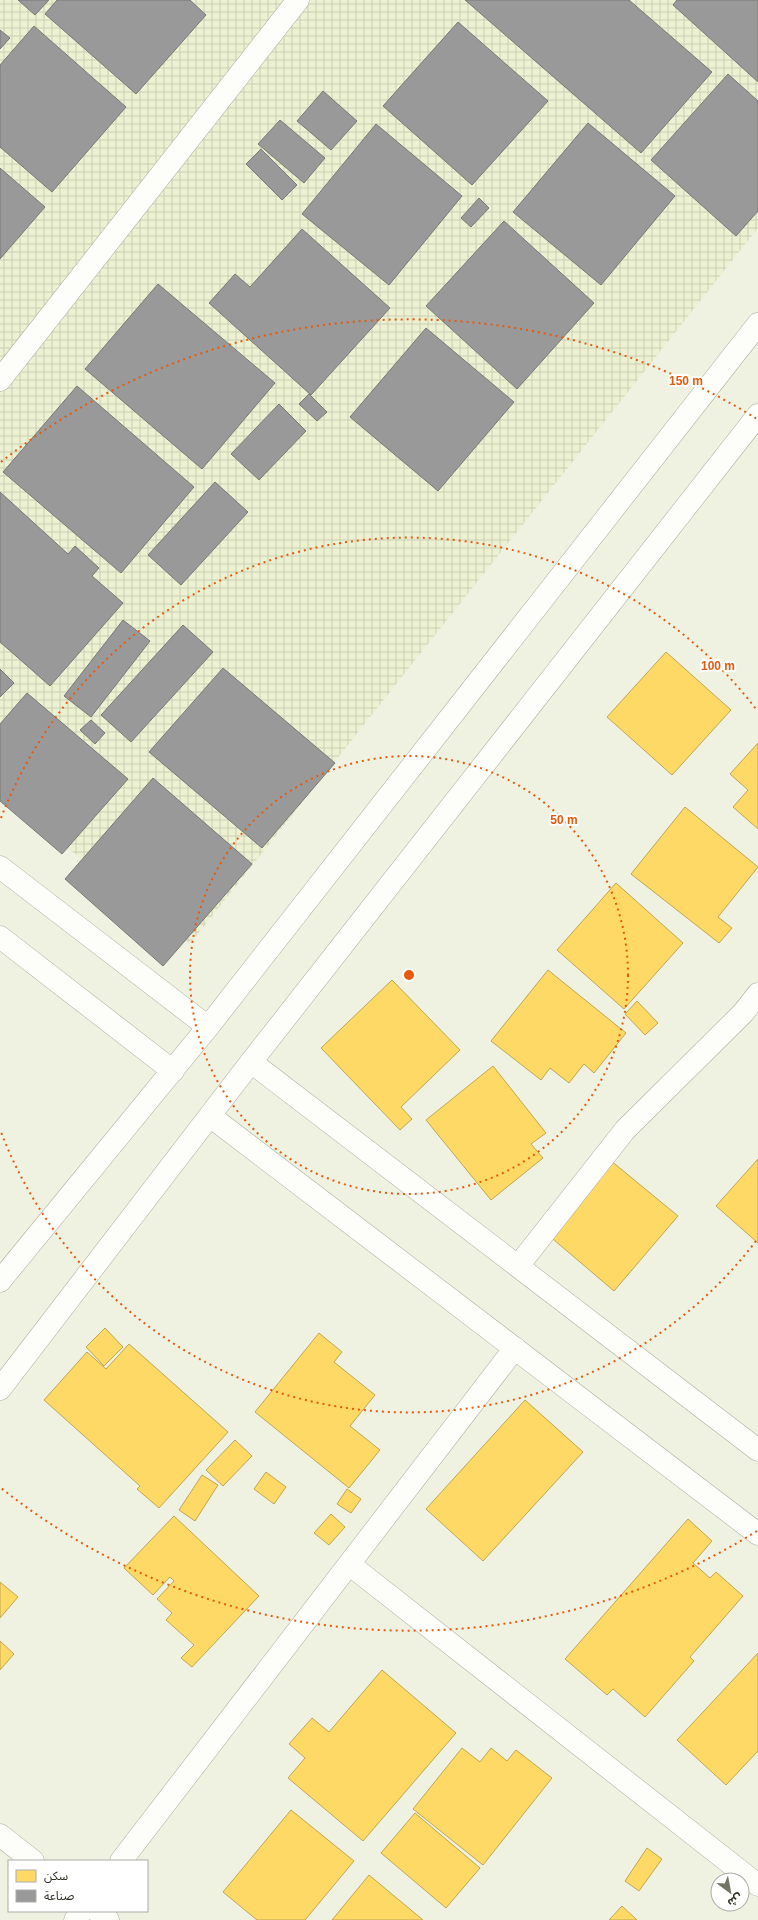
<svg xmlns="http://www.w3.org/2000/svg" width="758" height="1920" viewBox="0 0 758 1920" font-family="Arial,'Noto Sans Arabic',sans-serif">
  <defs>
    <pattern id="industrial-grid" width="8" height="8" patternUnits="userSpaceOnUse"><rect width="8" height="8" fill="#ecf1d2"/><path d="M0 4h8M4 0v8" fill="none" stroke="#cbcfb4"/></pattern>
  </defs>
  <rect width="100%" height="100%" fill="#eff2e0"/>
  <!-- industrial -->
  <path fill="url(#industrial-grid)" d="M0 0H758V228L190 944 0 795Z"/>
  <!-- homes -->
  <path fill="#ffd966" stroke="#c0a652" d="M666 652 731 710 672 775 607 717Z
    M758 743V829L733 807 748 790 730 774Z
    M685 807 758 867 718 917 732 928 719 943 631 874Z
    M616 883 683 943 624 1009 557 950Z
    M548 970 626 1033 594 1073 584 1064 569 1083 550 1068 541 1080 491 1041Z
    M392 980 460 1050 401 1107 412 1119 400 1130 321 1048Z
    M637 1001 658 1023 645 1035 625 1014Z
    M493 1066 546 1133 531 1144 543 1158 491 1200 426 1120Z
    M758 1159V1243L716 1206Z
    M610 1160 678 1216 614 1291 547 1234Z
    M105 1328 123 1347 104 1366 86 1347Z
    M319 1333 342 1352 334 1362 375 1395 350 1426 380 1450 349 1488 255 1412Z
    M129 1344 228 1432 159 1508 137 1489 140 1486 44 1400 87 1352 106 1369Z
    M525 1400 583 1452 483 1561 426 1509Z
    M235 1440 252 1456 223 1486 206 1470Z
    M266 1472 286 1487 274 1504 254 1489Z
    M202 1475 218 1485 195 1521 179 1510Z
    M347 1489 361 1499 351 1513 337 1504Z
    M331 1514 345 1527 329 1545 314 1533Z
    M174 1516 259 1596 192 1667 181 1658 194 1645 166 1620 172 1613 157 1599 174 1581 170 1577 153 1595 124 1568Z
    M688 1519 712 1541 693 1563 710 1578 716 1572 743 1596 690 1657 694 1661 645 1717 613 1689 607 1695 565 1659Z
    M0 1582 18 1597 0 1618Z
    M0 1641 14 1654 0 1670Z
    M758 1653V1751L726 1785 677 1740Z
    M382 1670 456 1733 363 1841 288 1778 305 1758 289 1744 312 1718 329 1732Z
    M462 1748 480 1762 491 1748 507 1761 516 1750 552 1778 483 1865 413 1809Z
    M291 1810 354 1861 305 1920H257L223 1892Z
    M415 1813 480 1868 446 1908 381 1853Z
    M647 1848 662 1859 639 1891 625 1881Z
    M369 1875 423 1920H332Z
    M622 1906 637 1920H609Z"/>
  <!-- industry -->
  <path fill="#999" stroke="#797975" d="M18 0H49L35 15Z
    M57 0H190L206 15 136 94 45 14Z
    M465 0H629L712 72 641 153Z
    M677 0H758V82L673 5Z
    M458 22 548 101 472 185 383 106Z
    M34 26 126 107 52 192 0 147V65Z
    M0 30 10 38 0 49Z
    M728 74 758 101V211L736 236 651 160Z
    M323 91 357 121 331 150 297 121Z
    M280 120 325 158 304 183 258 144Z
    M588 123 675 196 601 285 513 212Z
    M376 124 462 196 389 285 302 214Z
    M261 149 297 185 282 200 246 164Z
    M0 168 45 207 0 259Z
    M479 198 489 208 471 227 461 218Z
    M504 221 594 303 517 389 426 306Z
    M302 229 390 308 311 395 209 303 235 274 250 287Z
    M158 284 275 383 202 469 85 369Z
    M426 328 514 402 438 491 350 417Z
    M77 386 194 487 121 573 3 472Z
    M309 394 327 412 317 421 299 404Z
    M279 404 306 431 259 480 231 454Z
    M215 482 248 512 181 585 148 555Z
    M0 492 68 554 75 546 99 568 92 576 123 603 50 686 0 642Z
    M123 620 150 641 91 717 64 696Z
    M183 625 213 652 131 742 101 715Z
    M223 668 335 763 262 848 149 752Z
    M0 669 14 683 0 697Z
    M27 693 128 779 62 854 0 801V724Z
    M91 720 105 733 95 744 80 730Z
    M153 778 252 864 163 966 65 879Z"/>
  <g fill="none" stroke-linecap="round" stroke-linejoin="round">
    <defs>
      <path id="minor" d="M0 380 298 0
        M0 867 208 1027
        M0 937 173 1071
        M251 1062 758 1450
        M210 1116 758 1534
        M518 1266 625 1130 743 1013 758 994
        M0 1281 208 1027 758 324
        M0 1389 251 1062 758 415
        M349 1564 758 1885
        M0 1835 33 1861
        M121 1861 515 1348
        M97 1911 108 1920
        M75 1920 82 1911"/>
    </defs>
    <!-- minor casing -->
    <use href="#minor" stroke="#aaad9f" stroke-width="23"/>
    <!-- minor -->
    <use href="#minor" stroke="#fdfdfa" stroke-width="22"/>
  </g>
  <!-- distance rings -->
  <g fill="none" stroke="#e8590c" stroke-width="2" stroke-dasharray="2 4">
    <circle cx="409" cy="975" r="219"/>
    <path d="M756 1241A437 437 0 0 1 1 1132M1 818A437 437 0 0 1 756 709"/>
    <path d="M757 1531A656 656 0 0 1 1 1488M1 462A656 656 0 0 1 757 419"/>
  </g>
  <circle cx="409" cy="975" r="6" fill="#e8590c" stroke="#fff" stroke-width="2"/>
  <g font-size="12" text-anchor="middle" font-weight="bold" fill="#e8590c" stroke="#fff" stroke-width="4" stroke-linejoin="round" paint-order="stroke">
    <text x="686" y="385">150 m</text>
    <text x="718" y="670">100 m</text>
    <text x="564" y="824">50 m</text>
  </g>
  <!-- legend -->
  <rect x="8" y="1860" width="140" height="52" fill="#ffffff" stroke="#abaca7"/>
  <rect x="16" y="1870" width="20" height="12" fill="#ffd966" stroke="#abaca7"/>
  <text x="44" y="1880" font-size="12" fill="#2d2f22">سكن</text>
  <rect x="16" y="1890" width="20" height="12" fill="#999999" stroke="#abaca7"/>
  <text x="44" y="1900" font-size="12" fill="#2d2f22">صناعة</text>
  <!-- north arrow -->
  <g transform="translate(730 1892) rotate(148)"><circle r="19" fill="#ffffff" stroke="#abaca7"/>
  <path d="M0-3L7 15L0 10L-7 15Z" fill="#717364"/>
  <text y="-6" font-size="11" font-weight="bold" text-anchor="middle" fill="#2d2f22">ش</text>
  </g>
</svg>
